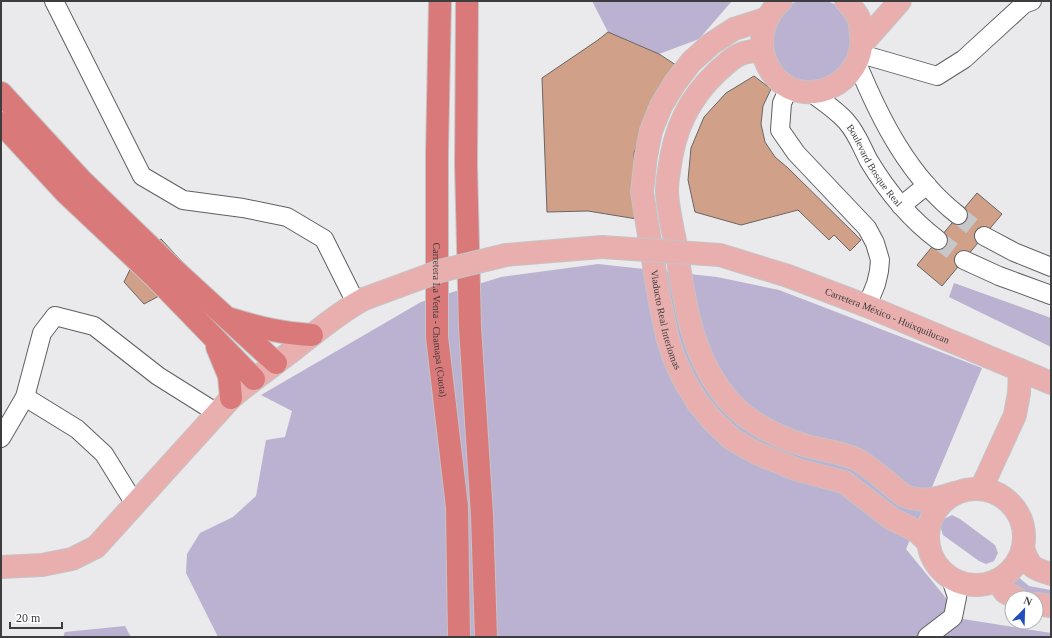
<svg xmlns="http://www.w3.org/2000/svg" width="1052" height="638" viewBox="0 0 1052 638" font-family="Georgia,serif">
  <rect width="100%" height="100%" fill="#eae9ec"/>
  <!-- green -->
  <path fill="#bbb1d1" d="M592 1H732L699 39 659 54 608 32Z
    M798 1H827L839 6 850 23 853 43 839 72 826 80 811 83 793 79 775 61 771 36 782 12 793 3Z
    M598 264 717 277 779 290 982 368 906 549 963 619 1051 633V637H218L186 573 187 554 200 533 233 517 256 496 266 440 285 437 292 411 261 395 421 302 501 277Z
    M954 283 1051 318V347L949 297Z
    M952 515 960 519 995 545 998 553 994 561 986 564 979 561 943 535 940 526 944 519Z
    M1017 576 1029 586 1051 590V597L1027 594 1012 583Z
    M125 626 131 637H63L65 632Z"/>
  <!-- building -->
  <path fill="#d0a188" stroke="#696664" d="M608 32 659 54 679 67 651 106 634 153 637 219 588 211 547 212 542 78 598 40Z
    M754 76 771 89 763 106 761 124 765 142 775 157 788 168 861 240 850 251 834 235 829 240 798 210 741 225 695 212 688 180 691 148 704 117 726 93Z
    M977 193 1002 214 942 286 917 265Z
    M161 239 187 267 174 288 144 304 124 282 140 249Z"/>
  <g fill="none" stroke-linecap="round" stroke-linejoin="round">
    <!-- minor-tunnel -->
    <path stroke="#c7c6c9" stroke-width="18" stroke-dasharray="18 9" stroke-linecap="butt" d="M958 215 984 236
      M938 240 964 260"/>
    <defs>
      <g id="minor">
        <path d="M54 1 142 176 183 200 243 208 287 217 324 239 356 303"/>
        <path d="M861 54 937 76 964 59 1024 4 1032 1"/>
        <path d="M857 63C880 119 909 177 958 215"/>
        <path d="M789 88 782 103 780 130 796 153 867 228 875 243 880 260 879 271 876 284 867 306"/>
        <path id="s1" d="M810 92C823 101 836 110 846 121 857 133 862 148 869 161 887 191 910 219 938 240"/>
        <path d="M901 206 927 185"/>
        <path d="M984 236 1014 252 1051 267"/>
        <path d="M964 260 999 276 1051 295"/>
        <path d="M25 397 77 429 104 454 135 504"/>
        <path d="M1 438 25 397 42 333 55 316 94 326 158 376 217 413"/>
        <path d="M927 637 953 617 957 597 951 579"/>
      </g>
      <g id="major">
        <path d="M781 1C768 12 762 28 762 44 762 55 766 64 772 73 802 114 867 84 861 34 860 29 860 23 859 18 856 12 850 6 846 1"/>
        <path id="s2" d="M768 18 734 29 711 44 691 62 675 83 661 106 651 131 646 156 642 192 659 297 667 336 674 358 685 382 698 403 713 421 732 439 756 453 798 470 844 482 892 519 915 530 926 540"/>
        <path d="M862 44 900 1"/>
        <path d="M762 50C756 51 747 51 741 54 733 57 726 64 719 70 688 99 674 130 669 171 668 177 667 184 667 190 667 204 672 226 675 241 684 298 690 358 731 403 749 423 781 439 807 446 823 450 839 452 854 458 868 464 890 485 903 495 920 503 937 499 954 493"/>
        <path d="M506 255 602 247"/>
        <path id="s3" d="M720 255 788 276 867 306 1051 383"/>
        <circle cx="976" cy="537" r="48"/>
        <path d="M981 489 1015 415 1019 393 1020 370"/>
        <path d="M1024 551C1030 568 1034 569 1051 574"/>
        <path d="M1 567 42 565 72 559 96 547 231 398C251 381 271 367 292 351 315 333 338 313 364 299"/>
        <path d="M997 581 1005 592 1016 598"/>
        <path d="M1036 604 1051 606"/>
      </g>
      <g id="highway">
        <path id="s4" d="M440 1 437 154V337L457 507 459 637"/>
        <path d="M467 1 466 165 470 327 482 515 486 637"/>
        <path d="M1 93 82 181 168 264 276 363"/>
        <path d="M1 123 66 193 156 278 254 379"/>
        <path d="M231 319C260 328 281 333 312 335"/>
        <path d="M217 347 229 376 231 398"/>
      </g>
    </defs>
    <!-- minor casing -->
    <use href="#minor" stroke="#605f62" stroke-width="20"/>
    <!-- major casing -->
    <use href="#major" stroke="#c5c4c5" stroke-width="24"/>
    <!-- highway casing -->
    <use href="#highway" stroke="#c5c4c5" stroke-width="24"/>
    <!-- minor -->
    <use href="#minor" stroke="#fff" stroke-width="18"/>
    <!-- major -->
    <use href="#major" stroke="#e9afaf" stroke-width="22"/>
    <!-- highway -->
    <use href="#highway" stroke="#da7979" stroke-width="22"/>
    <defs>
      <path id="major-bridge" d="M602 247 720 255
        M364 299 440 271 506 255"/>
    </defs>
    <!-- major-bridge casing -->
    <use href="#major-bridge" stroke="#c5c4c5" stroke-width="24" stroke-linecap="butt"/>
    <!-- major-bridge -->
    <use href="#major-bridge" stroke="#e9afaf" stroke-width="22"/>
  </g>
  <g text-anchor="middle" stroke-width="4" stroke-linejoin="round" paint-order="stroke">
    <!-- street labels -->
    <g font-size="10" fill="#3d3c3e" stroke="#fff">
      <text dy="4" stroke="none"><textPath href="#s1" startOffset="99">Boulevard Bosque Real</textPath></text>
      <text dy="4" stroke="none"><textPath href="#s3" startOffset="178">Carretera México - Huixquilucan</textPath></text>
      <text dy="4" stroke="none"><textPath href="#s4" startOffset="319">Carretera La Venta - Chamapa (Cuota)</textPath></text>
      <text dy="4" stroke="none"><textPath href="#s2" startOffset="362">Viaducto Real Interlomas</textPath></text>
    </g>
  </g>
  <!-- border -->
  <rect width="1052" height="638" fill="none" stroke="#3d3c3e" stroke-width="4"/>
  <!-- north arrow -->
  <g transform="translate(1024 610) rotate(23)"><circle r="19" fill="#ffffff" stroke="#b1b1b2"/>
  <path d="M0-3L7 15L0 10L-7 15Z" fill="#224dbb"/>
  <text y="-6" font-size="11" font-weight="bold" text-anchor="middle" fill="#3d3c3e">N</text>
  </g>
  <!-- scale -->
  <path d="M10 622v6h52v-6" fill="none" stroke="#3d3c3e" stroke-width="2"/>
  <text x="16" y="622" font-size="12" fill="#3d3c3e" stroke="#ffffff" stroke-width="3" paint-order="stroke">20 m</text>
</svg>
